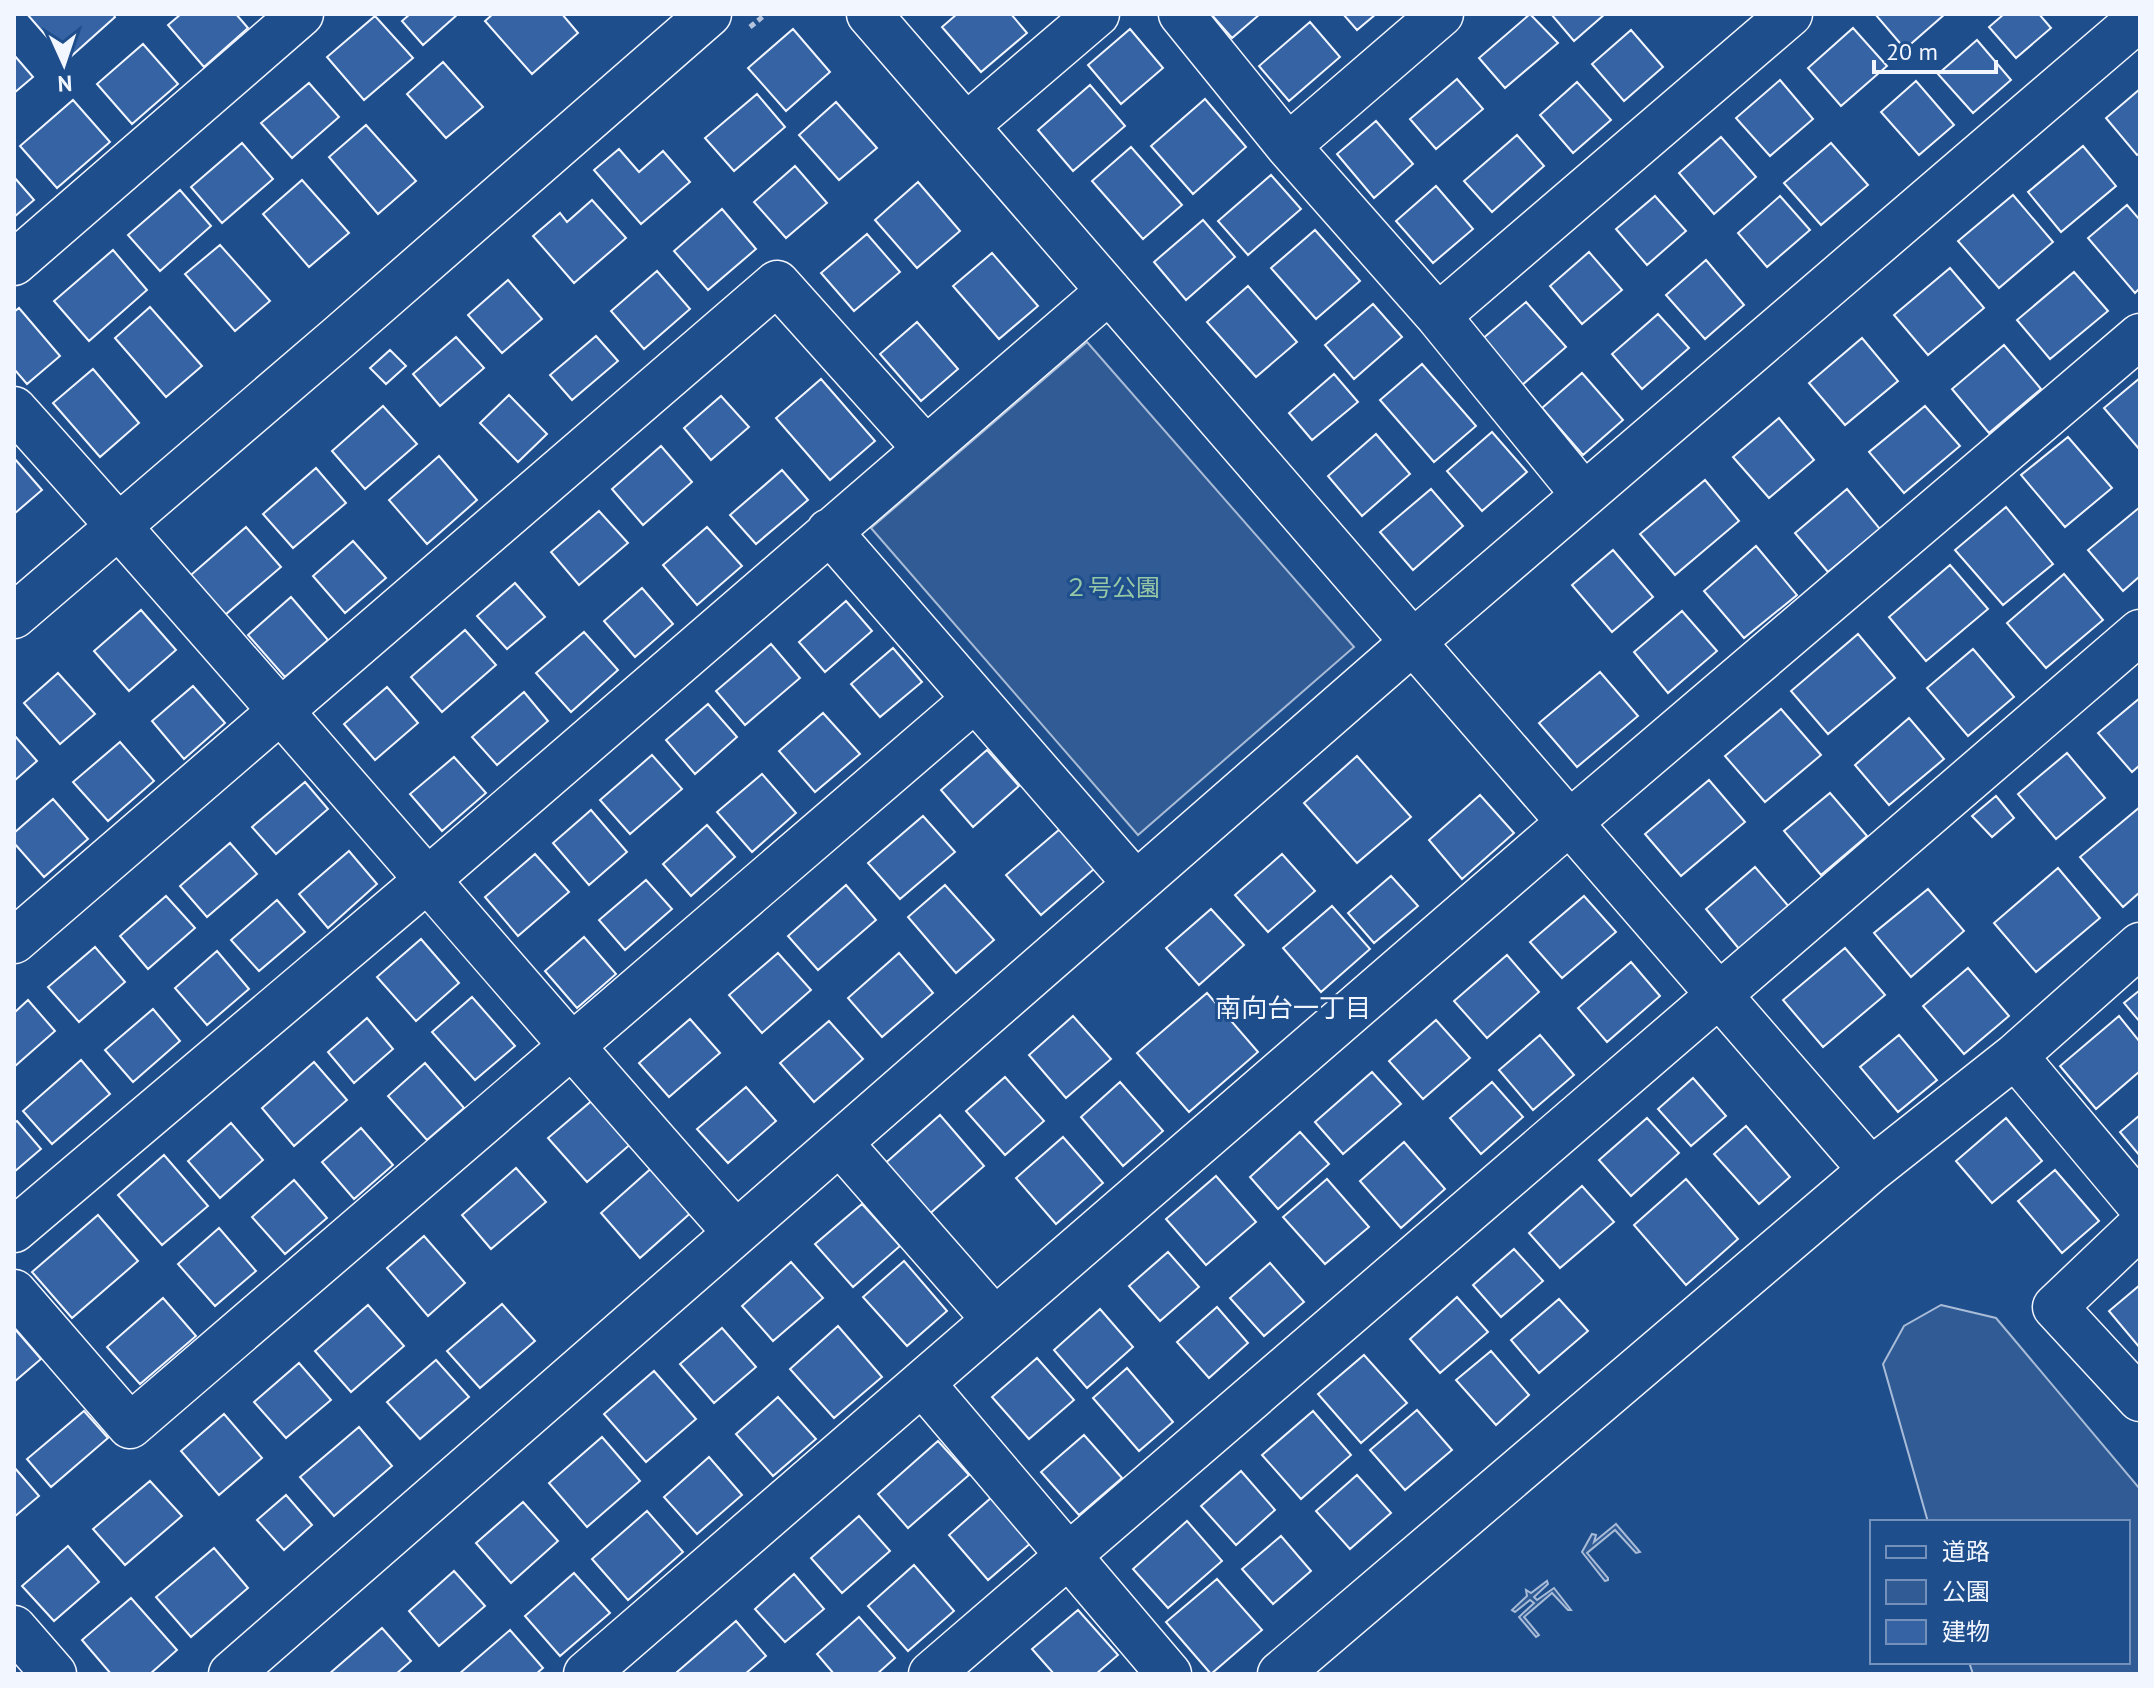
<svg xmlns="http://www.w3.org/2000/svg" width="2154" height="1688" viewBox="0 0 2154 1688" font-family="'PT Sans','Noto Sans JP',sans-serif">
  <rect width="100%" height="100%" fill="#1f4e8c"/>
  <!-- green -->
  <path fill="#305b95" stroke="#a8bbd7" stroke-width="2" d="M1087 342 1354 647 1138 835 871 528Z
    M1941 1305 1996 1318 2140 1489V1674H1973L1969 1662H2128V1522H1928L1883 1364 1904 1326Z
    M1616 1524 1640 1552 1636 1553 1615 1530 1587 1553 1608 1578V1580L1605 1581 1582 1552 1592 1534 1596 1535 1594 1542Z
    M1547 1581 1548 1584 1534 1597 1537 1600 1554 1588 1571 1610H1568L1552 1593 1524 1617 1539 1635 1536 1637 1519 1617 1534 1603 1530 1600 1515 1612 1512 1610 1527 1596 1526 1590 1531 1593Z"/>
  <!-- building -->
  <path fill="#3563a3" stroke="#f2f6ff" stroke-width="2" d="M27 14H113L115 17 67 60Z
    M181 14H236L248 28 204 67 168 25Z
    M410 14H458L423 45 402 21Z
    M493 14H562L578 33 532 74 485 21Z
    M957 14H1011L1027 33 981 72 942 27Z
    M1211 14H1260L1232 38Z
    M1343 14H1376L1357 30Z
    M1530 14 1558 43 1505 88 1479 58Z
    M1551 14H1605L1574 41Z
    M1875 14H1945L1905 49Z
    M2004 14H2039L2051 28 2016 58 1989 27Z
    M375 16 413 58 364 100 327 57Z
    M1310 22 1340 57 1289 101 1259 66Z
    M1853 28 1887 66 1841 106 1808 68Z
    M793 29 830 72 786 111 748 68Z
    M1130 29 1163 68 1121 104 1088 65Z
    M1631 30 1663 67 1624 101 1592 64Z
    M1977 40 2011 80 1973 113 1938 74Z
    M143 44 178 84 132 124 97 84Z
    M14 55 33 77 14 93Z
    M443 62 483 107 446 138 407 94Z
    M1457 79 1483 109 1436 149 1410 119Z
    M1780 80 1813 119 1770 156 1736 118Z
    M1916 81 1954 125 1919 155 1881 112Z
    M1577 82 1611 120 1573 153 1540 115Z
    M309 83 339 117 292 158 261 123Z
    M1090 85 1125 126 1073 171 1038 130Z
    M2140 89V153L2137 155 2106 118Z
    M757 94 785 127 734 171 705 138Z
    M1205 99 1246 147 1193 194 1151 146Z
    M73 100 110 142 57 188 20 146Z
    M836 102 877 148 839 180 799 135Z
    M1376 121 1413 164 1374 198 1337 154Z
    M366 125 416 181 378 214 329 157Z
    M1517 135 1544 166 1492 212 1464 181Z
    M1721 137 1756 177 1714 214 1679 173Z
    M242 143 273 179 222 223 191 187Z
    M1831 143 1868 185 1821 225 1784 183Z
    M2083 146 2116 186 2061 232 2028 192Z
    M1131 147 1182 205 1143 239 1092 181Z
    M619 149 639 172 663 151 690 182 641 224 594 170Z
    M795 166 827 203 786 238 754 202Z
    M1271 175 1301 209 1248 255 1218 221Z
    M14 177 34 200 14 217Z
    M302 180 349 233 309 267 263 214Z
    M918 182 960 231 917 268 875 220Z
    M1436 186 1473 229 1433 263 1396 221Z
    M180 190 211 226 160 271 128 235Z
    M2013 195 2053 242 1999 288 1958 241Z
    M1655 196 1686 231 1647 265 1616 229Z
    M1780 196 1810 230 1767 267 1738 233Z
    M592 200 626 238 574 283 533 236 560 213 567 222Z
    M2127 205 2140 220V288L2135 293 2088 238Z
    M722 209 756 249 708 290 674 251Z
    M1203 220 1235 257 1186 300 1154 262Z
    M1315 230 1360 281 1316 319 1271 268Z
    M867 234 900 272 854 311 821 273Z
    M220 245 270 301 235 331 185 274Z
    M113 250 147 290 89 341 54 301Z
    M1589 252 1622 290 1582 324 1550 286Z
    M992 253 1038 306 999 339 953 286Z
    M1706 260 1744 305 1705 339 1666 295Z
    M1950 268 1984 308 1928 355 1894 315Z
    M657 271 690 309 644 349 611 311Z
    M2074 272 2108 311 2050 359 2017 320Z
    M508 280 542 319 502 353 468 315Z
    M1248 286 1297 342 1256 377 1207 322Z
    M1526 302 1566 347 1521 386 1481 340Z
    M1373 304 1402 337 1354 379 1325 345Z
    M150 307 202 366 166 397 115 338Z
    M19 308 60 356 27 384 14 369V312Z
    M1658 314 1689 348 1642 389 1612 354Z
    M917 322 958 369 921 401 880 354Z
    M596 336 618 361 572 400 550 375Z
    M456 337 484 368 440 406 413 374Z
    M1862 338 1898 381 1845 425 1809 383Z
    M2004 345 2041 389 1989 433 1952 389Z
    M390 350 406 366 386 384 370 368Z
    M1422 364 1476 426 1434 462 1380 400Z
    M93 369 139 423 100 457 53 403Z
    M1582 373 1623 420 1583 455 1542 408Z
    M1334 374 1358 402 1312 440 1289 413Z
    M2140 378V450L2104 408Z
    M821 379 875 441 830 480 776 418Z
    M509 395 547 434 518 462 480 423Z
    M721 396 749 427 711 460 684 428Z
    M383 406 417 444 365 489 332 451Z
    M1925 406 1960 446 1904 493 1869 452Z
    M1779 418 1814 460 1769 498 1733 457Z
    M1492 432 1527 472 1482 511 1447 471Z
    M1376 434 1410 474 1362 516 1328 476Z
    M2068 437 2112 488 2065 527 2021 475Z
    M661 446 692 482 643 525 612 489Z
    M439 456 477 500 427 544 389 500Z
    M14 458 42 490 14 514Z
    M316 468 346 503 293 548 263 514Z
    M782 470 808 500 756 544 730 515Z
    M1705 480 1739 521 1675 575 1640 534Z
    M1431 489 1463 526 1413 570 1380 532Z
    M1847 489 1880 529 1828 572 1795 533Z
    M2006 507 2053 564 2003 605 1955 550Z
    M2140 507V576L2123 591 2088 550Z
    M599 511 628 543 579 585 551 552Z
    M246 527 281 567 218 621 184 581Z
    M707 527 742 566 697 605 663 565Z
    M353 541 386 578 345 613 313 576Z
    M1756 546 1797 595 1744 638 1704 591Z
    M1613 550 1653 597 1612 632 1572 585Z
    M1950 565 1988 609 1926 661 1889 617Z
    M2064 574 2103 620 2046 668 2007 623Z
    M515 583 545 617 507 649 477 616Z
    M642 588 673 624 635 657 604 621Z
    M291 597 328 640 285 677 248 635Z
    M846 601 872 631 825 672 799 642Z
    M141 610 176 650 129 691 94 651Z
    M1682 611 1717 651 1668 693 1634 652Z
    M465 630 496 665 442 712 411 677Z
    M584 632 618 670 571 712 536 673Z
    M1858 634 1895 678 1828 734 1791 691Z
    M771 644 800 678 745 725 716 691Z
    M893 648 922 682 880 717 851 684Z
    M1973 649 2014 697 1968 736 1927 688Z
    M1600 672 1638 716 1577 767 1539 723Z
    M58 673 95 714 60 744 24 703Z
    M193 686 225 723 184 759 152 721Z
    M387 687 418 723 375 760 344 724Z
    M524 692 548 721 497 765 472 737Z
    M2140 698V765L2132 772 2098 733Z
    M708 704 737 737 695 774 666 740Z
    M1781 709 1821 755 1765 802 1725 756Z
    M823 713 860 754 815 792 779 751Z
    M1909 718 1944 759 1889 805 1855 765Z
    M14 735 37 761 14 781Z
    M120 742 154 781 108 821 73 782Z
    M987 750 1019 786 973 827 941 790Z
    M2067 753 2105 798 2056 839 2018 794Z
    M652 755 682 789 630 834 600 800Z
    M1357 756 1411 817 1357 863 1304 803Z
    M454 757 486 793 442 831 410 794Z
    M762 774 796 813 752 852 717 812Z
    M1709 780 1745 822 1681 876 1645 834Z
    M305 782 328 809 276 854 252 827Z
    M1830 793 1867 836 1821 875 1784 831Z
    M1480 795 1514 833 1462 879 1429 840Z
    M1996 796 2014 818 1992 837 1972 816Z
    M53 799 88 839 44 877 14 843V833Z
    M2140 807V892L2123 907 2080 857Z
    M591 810 627 852 589 885 553 843Z
    M923 816 955 852 900 899 868 863Z
    M707 825 735 857 691 896 663 864Z
    M1060 829 1094 869 1041 915 1006 875Z
    M230 843 257 874 207 917 180 886Z
    M349 851 377 884 328 928 299 894Z
    M535 854 569 892 518 936 485 897Z
    M1282 854 1315 891 1268 932 1235 895Z
    M1755 867 1790 908 1740 950 1706 909Z
    M2058 868 2100 918 2036 972 1994 923Z
    M1391 876 1418 906 1374 943 1348 913Z
    M646 880 672 909 625 950 599 920Z
    M846 885 876 920 818 970 788 936Z
    M945 885 994 940 956 973 908 917Z
    M1928 889 1964 931 1911 977 1874 933Z
    M166 896 195 928 148 969 120 936Z
    M1584 896 1616 932 1562 978 1530 942Z
    M277 900 305 932 259 971 231 940Z
    M1332 906 1370 949 1321 992 1283 948Z
    M1211 909 1244 945 1199 985 1166 948Z
    M584 937 616 974 577 1008 545 971Z
    M421 939 459 983 416 1021 377 977Z
    M95 947 125 982 79 1022 48 987Z
    M1845 948 1885 995 1823 1047 1783 1000Z
    M217 951 249 989 207 1025 175 988Z
    M778 953 811 990 762 1033 729 995Z
    M899 953 933 993 882 1037 848 998Z
    M1507 955 1539 992 1487 1038 1454 1001Z
    M1631 962 1660 996 1607 1042 1578 1008Z
    M1968 968 2009 1016 1964 1054 1923 1006Z
    M2140 990V1022L2124 1003Z
    M1207 993 1258 1052 1189 1112 1137 1053Z
    M472 997 515 1046 475 1080 432 1032Z
    M28 1000 55 1031 14 1067V1013Z
    M153 1009 180 1041 133 1082 105 1050Z
    M1073 1016 1111 1059 1066 1098 1029 1055Z
    M2119 1016 2140 1042V1071L2096 1109 2060 1066Z
    M367 1018 393 1049 354 1083 328 1052Z
    M690 1019 720 1053 669 1097 639 1063Z
    M1436 1020 1470 1058 1423 1099 1389 1061Z
    M829 1021 863 1059 814 1102 780 1063Z
    M1540 1035 1574 1075 1533 1110 1499 1070Z
    M1899 1035 1937 1080 1898 1112 1860 1067Z
    M81 1060 110 1094 52 1144 23 1111Z
    M314 1062 347 1100 294 1146 262 1108Z
    M425 1063 464 1108 427 1140 388 1096Z
    M1372 1072 1401 1104 1343 1154 1315 1122Z
    M1005 1077 1044 1121 1005 1155 966 1111Z
    M1693 1078 1726 1116 1691 1146 1658 1109Z
    M1120 1082 1163 1131 1123 1166 1081 1117Z
    M1492 1082 1523 1117 1481 1154 1450 1118Z
    M746 1087 776 1121 728 1163 697 1129Z
    M595 1098 633 1142 587 1182 548 1138Z
    M940 1115 984 1166 926 1217 882 1166Z
    M2140 1115V1156L2120 1132Z
    M1647 1118 1679 1153 1631 1196 1599 1160Z
    M2006 1118 2042 1161 1992 1203 1956 1161Z
    M17 1121 41 1149 14 1172V1123Z
    M231 1123 263 1160 220 1198 188 1161Z
    M1746 1126 1790 1177 1759 1204 1714 1154Z
    M361 1128 393 1165 354 1199 322 1162Z
    M1300 1132 1329 1164 1278 1209 1250 1177Z
    M1063 1137 1103 1183 1056 1224 1016 1178Z
    M1404 1142 1445 1189 1401 1228 1360 1181Z
    M164 1155 208 1206 162 1245 118 1195Z
    M655 1165 694 1210 640 1258 601 1213Z
    M516 1168 546 1202 491 1249 462 1215Z
    M2055 1170 2099 1221 2062 1253 2018 1201Z
    M1216 1176 1256 1222 1206 1265 1166 1219Z
    M1327 1179 1369 1227 1325 1264 1283 1217Z
    M1686 1179 1738 1239 1686 1285 1634 1225Z
    M294 1180 327 1218 285 1254 252 1217Z
    M1582 1186 1614 1222 1560 1268 1529 1233Z
    M862 1204 900 1246 853 1287 815 1244Z
    M98 1215 138 1261 72 1318 32 1272Z
    M219 1228 256 1271 215 1306 178 1264Z
    M424 1236 465 1283 428 1316 387 1268Z
    M1514 1249 1543 1281 1501 1317 1473 1285Z
    M1168 1252 1199 1287 1160 1321 1129 1286Z
    M904 1261 947 1311 907 1346 863 1297Z
    M791 1262 823 1298 773 1341 742 1306Z
    M1270 1263 1304 1302 1264 1336 1230 1298Z
    M2140 1285V1348L2109 1311Z
    M1457 1297 1488 1332 1440 1373 1410 1339Z
    M163 1298 196 1336 140 1384 107 1347Z
    M1559 1299 1588 1331 1539 1373 1511 1340Z
    M502 1304 535 1341 480 1388 447 1351Z
    M368 1305 404 1346 351 1392 315 1351Z
    M1217 1307 1248 1343 1209 1378 1177 1342Z
    M1100 1309 1133 1347 1087 1388 1054 1350Z
    M838 1326 882 1377 834 1418 790 1369Z
    M14 1328 41 1359 14 1382Z
    M722 1328 756 1367 714 1403 680 1364Z
    M1491 1351 1529 1395 1496 1425 1456 1380Z
    M1364 1355 1407 1403 1361 1443 1318 1394Z
    M1037 1358 1074 1400 1029 1439 992 1397Z
    M436 1360 469 1397 420 1439 387 1402Z
    M299 1363 331 1400 286 1438 254 1402Z
    M1127 1368 1173 1422 1139 1451 1093 1398Z
    M654 1371 696 1419 646 1462 604 1414Z
    M778 1397 816 1439 773 1476 736 1434Z
    M1417 1410 1452 1450 1405 1490 1370 1450Z
    M84 1411 108 1438 51 1487 27 1459Z
    M1313 1411 1351 1455 1301 1499 1262 1455Z
    M224 1414 262 1458 219 1495 181 1451Z
    M359 1427 392 1466 334 1516 300 1477Z
    M1084 1435 1122 1478 1079 1515 1041 1472Z
    M602 1437 640 1481 587 1527 549 1483Z
    M938 1441 969 1475 908 1528 878 1494Z
    M709 1457 742 1495 697 1534 664 1497Z
    M14 1467 39 1496 14 1517Z
    M1241 1471 1275 1510 1236 1545 1201 1506Z
    M1357 1475 1391 1513 1350 1549 1316 1511Z
    M150 1481 182 1516 125 1565 93 1529Z
    M286 1495 312 1525 284 1550 257 1520Z
    M992 1497 1032 1542 988 1580 949 1535Z
    M523 1502 558 1541 511 1583 476 1543Z
    M647 1511 683 1552 628 1600 592 1559Z
    M859 1516 890 1551 842 1593 811 1558Z
    M1187 1521 1222 1561 1168 1608 1133 1569Z
    M1281 1536 1311 1571 1273 1604 1242 1569Z
    M68 1546 99 1582 54 1621 22 1586Z
    M214 1548 248 1588 191 1637 156 1597Z
    M914 1565 954 1611 908 1651 868 1606Z
    M454 1571 485 1606 439 1646 409 1611Z
    M574 1573 610 1613 560 1656 525 1616Z
    M794 1574 824 1609 785 1642 755 1609Z
    M1217 1579 1262 1630 1211 1674 1166 1622Z
    M131 1598 177 1650 150 1674H111L82 1640Z
    M1078 1610 1118 1655 1096 1674H1054L1032 1649Z
    M859 1617 895 1658 877 1674H834L817 1654Z
    M736 1621 766 1656 745 1674H679L677 1672Z
    M382 1628 411 1661 396 1674H329Z
    M510 1630 543 1668 536 1674H459Z"/>
  <g fill="none" stroke-linecap="round" stroke-linejoin="round">
    <defs>
      <path id="minor" d="M1181 14 1288 146 1438 316 1584 495
        M966 126 1097 14
        M1288 146 1441 14
        M14 263 301 14
        M1438 316 1790 14
        M14 409C258 680 494 960 736 1233
        M829 531 1136 884
        M14 616 338 338 709 14
        M14 941 777 283 925 448
        M2015 1056 2140 1205
        M840 1143 995 1320
        M1871 1170 1413 642 2127 29
        M2140 1226 2055 1307 2140 1399
        M14 1230 426 881 1109 291
        M14 1292 130 1426 974 700
        M922 1383 1169 1674
        M14 1628 54 1674
        M231 1674 1413 642 869 14
        M586 1674 1549 840 2140 336
        M931 1674 2140 632
        M1280 1674 1871 1170 2015 1056 2140 945"/>
    </defs>
    <!-- minor casing -->
    <use href="#minor" stroke="#f2f6ff" stroke-width="47"/>
    <!-- path -->
    <path stroke="#b3c4dc" stroke-width="5" stroke-dasharray="6 4" stroke-linecap="butt" d="M750 27 766 14"/>
    <!-- minor -->
    <use href="#minor" stroke="#1f4e8c" stroke-width="44"/>
  </g>
  <g text-anchor="middle" stroke-width="6" stroke-linejoin="round" paint-order="stroke">
    <!-- park labels -->
    <g font-size="24" fill="#97c8a6" stroke="#1f4e8c">
      <text x="1112" y="596">２号公園</text>
    </g>
    <!-- neighbourhood labels -->
    <g font-size="26" fill="#f2f6ff" stroke="#1f4e8c">
      <text x="1293" y="1017">南向台一丁目</text>
    </g>
  </g>
  <!-- border -->
  <rect width="2154" height="1688" fill="none" stroke="#f2f6ff" stroke-width="32"/>
  <!-- legend -->
  <rect x="1870" y="1520" width="260" height="144" fill="#1f4e8c" stroke="#7391ba" stroke-width="2"/>
  <rect x="1886" y="1546" width="40" height="12" fill="#1f4e8c" stroke="#7391ba" stroke-width="2"/>
  <text x="1942" y="1560" font-size="24" fill="#f2f6ff">道路</text>
  <rect x="1886" y="1580" width="40" height="24" fill="#305b95" stroke="#7391ba" stroke-width="2"/>
  <text x="1942" y="1600" font-size="24" fill="#f2f6ff">公園</text>
  <rect x="1886" y="1620" width="40" height="24" fill="#3563a3" stroke="#7391ba" stroke-width="2"/>
  <text x="1942" y="1640" font-size="24" fill="#f2f6ff">建物</text>
  <!-- north arrow -->
  <g transform="translate(64 64) rotate(177)" stroke="#1f4e8c" stroke-width="6" paint-order="stroke">
  <path d="M0-6L14 30L0 20L-14 30Z" fill="#f2f6ff"/>
  <text y="-12" font-size="22" font-weight="bold" text-anchor="middle" fill="#f2f6ff">N</text>
  </g>
  <!-- scale -->
  <path d="M1874 60v12h122v-12" fill="none" stroke="#f2f6ff" stroke-width="4"/>
  <text x="1886" y="60" font-size="24" fill="#f2f6ff" stroke="#1f4e8c" stroke-width="6" paint-order="stroke">20 m</text>
</svg>
